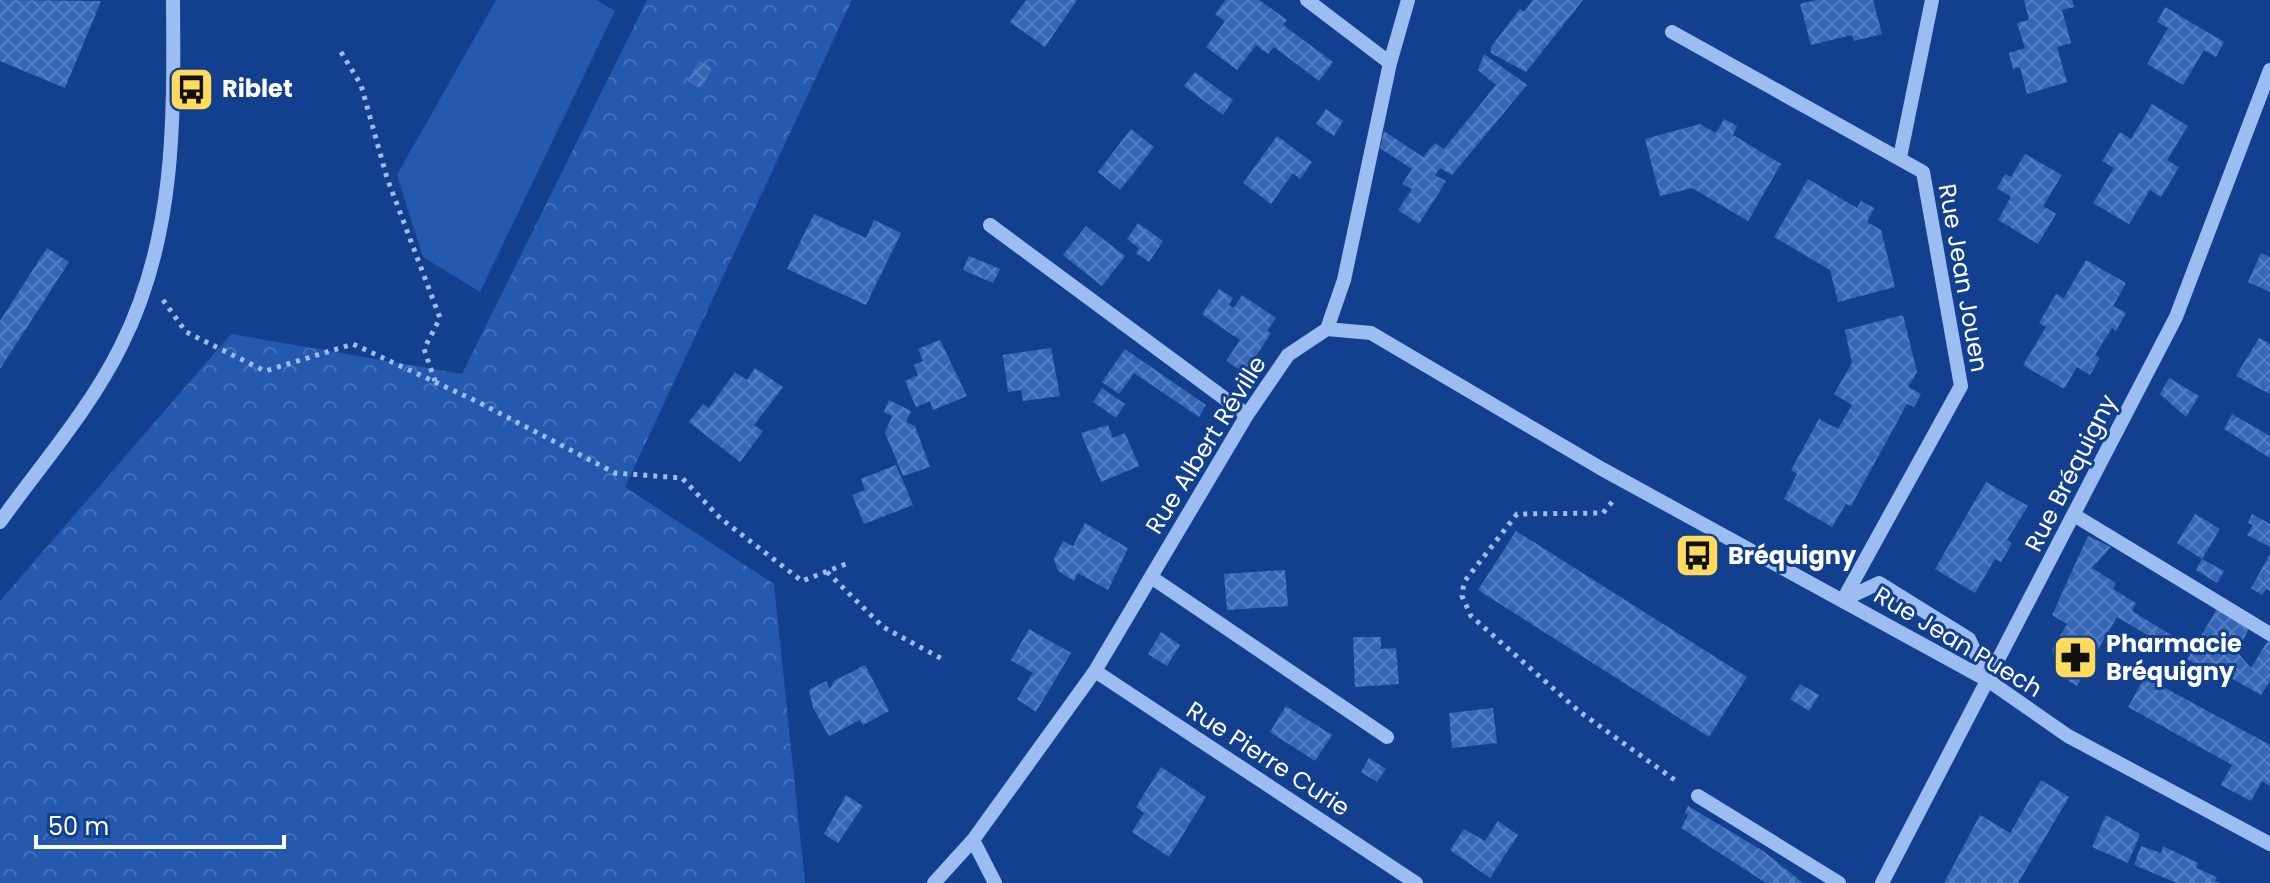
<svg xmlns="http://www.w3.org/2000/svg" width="2270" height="883" viewBox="0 0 2270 883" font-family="Poppins,sans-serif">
  <defs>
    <pattern id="forest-crowns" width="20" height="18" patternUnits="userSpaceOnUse" patternTransform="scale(2)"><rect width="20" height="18" fill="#2459ae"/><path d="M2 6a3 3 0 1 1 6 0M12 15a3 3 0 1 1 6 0" fill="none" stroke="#4572ba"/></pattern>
    <pattern id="building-cross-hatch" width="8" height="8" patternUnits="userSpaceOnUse" patternTransform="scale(2)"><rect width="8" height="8" fill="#3667b6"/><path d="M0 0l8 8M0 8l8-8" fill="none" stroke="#547ec1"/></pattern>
  </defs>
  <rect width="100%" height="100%" fill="#12408f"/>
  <!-- forest -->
  <path fill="url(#forest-crowns)" d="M647 0H852L625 487 774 584 805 883H0V601L231 334 462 374Z"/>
  <!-- park -->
  <path fill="#2459ae" d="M496 0H596L615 11 480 292 423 257 397 175Z"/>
  <!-- building -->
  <path fill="url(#building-cross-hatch)" d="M0 0 101 1 65 88 0 61Z
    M1026 0H1077L1045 47 1010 22Z
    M1226 0H1259L1287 20 1283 25 1333 62 1319 81 1274 47 1268 54 1256 45 1237 70 1206 47 1225 21 1215 14Z
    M1533 0H1583L1526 72 1491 53V47L1520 9 1524 12Z
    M1816 0H1873L1882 34 1854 41 1852 35 1811 45 1800 4Z
    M2024 0H2072L2074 7 2062 10 2071 43 2057 47 2067 82 2027 94 2020 67 2013 69 2009 53 2025 48 2017 23 2029 20Z
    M2165 7 2224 42 2216 57 2204 50 2183 85 2147 64 2168 28 2157 22Z
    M1484 54 1527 85 1452 175 1440 168 1435 175 1446 181 1419 224 1398 210 1412 189 1402 184 1412 169 1380 148 1384 131 1423 157 1435 143 1444 149 1496 85 1478 70Z
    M699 61 712 68 701 89 688 81Z
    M1195 72 1233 100 1223 115 1184 86Z
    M2152 104 2188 126 2167 160 2179 167 2169 184 2161 197 2150 190 2129 224 2093 203 2114 168 2102 161 2120 132 2131 139Z
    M1326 109 1343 121 1334 136 1316 124Z
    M1724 119 1737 126 1733 135 1781 164 1748 221 1692 188 1660 196 1645 139 1700 124 1716 133Z
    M1131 129 1154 147 1120 190 1098 172Z
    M1277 136 1312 162 1300 179 1293 173 1271 204 1243 183Z
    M2025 154 2062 175 2043 206 2056 214 2038 244 1998 220 2011 197 1997 188 2005 174 2011 177Z
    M1808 179 1857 208 1861 201 1874 208 1867 222 1881 230 1895 287 1838 302 1830 270 1774 237Z
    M814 214 866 238 874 220 901 233 866 305 787 269Z
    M1138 223 1163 241 1149 262 1136 253 1139 248 1127 239Z
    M1086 226 1125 256 1102 286 1063 255Z
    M47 248 69 262 0 369V321Z
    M2261 253 2270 257V292L2248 282Z
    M969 256 1000 269 993 283 963 270Z
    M2086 260 2126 283 2113 306 2126 313 2116 331 2112 328 2095 355 2100 358 2090 375 2077 367 2064 389 2023 365 2046 327 2039 323 2056 294 2064 298Z
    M1219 289 1233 298 1229 305 1234 308 1242 295 1276 318 1267 331 1271 333 1245 373 1226 361 1240 340 1202 314Z
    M1903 315 1917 372 1908 387 1921 394 1914 407 1907 404 1851 506 1846 504 1832 527 1784 499 1797 474 1791 470 1819 419 1838 429 1852 405 1834 394 1852 363 1845 330Z
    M2259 338 2270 344V394L2236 376Z
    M940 340 967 396 933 410 930 401 916 407 905 381 918 375 914 365 923 361 918 349Z
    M1051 348 1060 396 1023 401 1021 390 1008 392 1003 355Z
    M1125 349 1206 405 1199 417 1134 373 1119 394 1102 382Z
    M755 368 783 387 754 425 763 431 740 462 689 422 703 404 709 408 735 372 747 380Z
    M2169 378 2199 396 2186 417 2160 394Z
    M1102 388 1125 404 1116 418 1093 402Z
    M889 400 911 411 906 422 915 426 930 467 903 476 885 433 892 416 884 412Z
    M2232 414 2270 436V458L2224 429Z
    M1108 425 1113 438 1125 433 1139 466 1101 482 1081 433Z
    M896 465 913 505 864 524 852 495 865 490 861 479Z
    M1986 482 2028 506 2007 540 2012 543 2001 562 1995 559 1975 593 1935 569Z
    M2195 514 2220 529 2202 559 2224 571 2217 583 2196 570 2202 559 2177 543Z
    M2252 514 2270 524V547L2247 535 2253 525 2248 523Z
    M1085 523 1128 548 1108 590 1078 573 1074 581 1058 571 1054 559 1063 541 1073 546Z
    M1516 531 1747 677 1709 737 1478 590Z
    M2088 536 2111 547 2092 568 2116 583 2113 589 2136 603 2132 611 2184 643 2178 653 2117 617 2077 686 2059 675 2052 649 2067 624 2052 615Z
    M2270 554V591L2266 589 2262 595 2251 588Z
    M1285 570 1288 606 1227 610 1224 574Z
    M2217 609 2249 627 2238 653 2251 668 2270 637V681L2261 695 2210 666 2207 671 2187 659Z
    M1029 629 1071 653 1036 712 1017 699 1033 673 1011 660Z
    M1161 632 1180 645 1167 666 1148 654Z
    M1353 637H1381V649L1396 648 1399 684 1355 687Z
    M865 665 889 711 863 725 860 720 829 736 813 708 809 690 826 681 830 689 834 681Z
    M2145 677 2270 745V786L2262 781 2251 801 2221 785 2232 765 2128 707Z
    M1800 684 1819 695 1809 711 1790 699Z
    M1286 706 1332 735 1315 761 1270 732Z
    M1493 708 1497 743 1452 748 1449 713Z
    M1369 758 1386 769 1377 782 1361 772Z
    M1161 767 1206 797 1169 857 1132 832 1144 813 1136 807Z
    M2041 780 2069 797 2018 883H1944L1980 815 2010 833Z
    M846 795 863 806 838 843 824 834Z
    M1688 806 1763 851 1803 883H1766L1681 828 1688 815 1685 813Z
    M2106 815 2140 834 2128 863 2092 847Z
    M1498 821 1518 835 1490 878 1450 850 1464 829 1485 841Z
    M2141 846 2161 853 2163 846 2198 863 2196 868 2217 877 2215 881 2221 883H2177L2134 865Z"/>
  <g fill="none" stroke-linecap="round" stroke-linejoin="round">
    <!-- path -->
    <path stroke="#9cbdf2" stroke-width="5" stroke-dasharray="4 6" stroke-linecap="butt" d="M341 52 361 85 387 178 440 318 424 349 435 381
      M163 300 186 332 265 371 353 344 476 401 615 473 682 478 720 518 802 581 851 562
      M1612 502 1603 513 1517 514 1464 582 1462 596 1471 616 1580 712 1679 783
      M827 572 883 627 946 661"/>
    <!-- minor -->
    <path stroke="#9cbdf2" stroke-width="14" d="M1307 0 1390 63
      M1672 32 1923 172 1961 386 1843 600
      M1900 157 1932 0
      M990 225 1247 415
      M1327 329 1371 333 1602 469 1989 681 2068 736 2270 844
      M2074 515 2270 634
      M0 522C40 466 90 409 121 346 176 237 174 119 173 0
      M1151 577 1387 737
      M1843 600 1879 583 1969 639 1989 681
      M1095 671 1416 883
      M1698 796 1839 883
      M973 840 995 883
      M934 883 973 840 1095 671 1247 415 1288 355 1327 329 1344 280 1390 63 1408 0
      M1882 883 2176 317 2270 70"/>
  </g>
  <!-- icons -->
  <defs>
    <symbol id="bus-square" viewBox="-11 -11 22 22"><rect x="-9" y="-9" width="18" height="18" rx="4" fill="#ffdb5d" stroke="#12408f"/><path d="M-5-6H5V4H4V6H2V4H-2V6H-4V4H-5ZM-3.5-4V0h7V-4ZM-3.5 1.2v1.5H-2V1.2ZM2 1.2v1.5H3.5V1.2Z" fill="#111"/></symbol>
    <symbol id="pharmacy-square" viewBox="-11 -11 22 22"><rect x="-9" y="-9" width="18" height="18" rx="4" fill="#ffdb5d" stroke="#12408f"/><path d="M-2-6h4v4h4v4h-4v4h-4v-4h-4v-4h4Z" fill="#111"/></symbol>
  </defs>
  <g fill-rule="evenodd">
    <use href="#bus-square" x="166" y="64" width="51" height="51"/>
    <use href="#bus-square" x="1672" y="530" width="51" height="51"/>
    <use href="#pharmacy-square" x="2050" y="632" width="51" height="51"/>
  </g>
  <g text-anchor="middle" stroke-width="6" stroke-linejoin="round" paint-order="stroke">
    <!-- poi labels -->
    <g font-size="24" font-weight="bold" fill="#fff" stroke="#12408f" text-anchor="start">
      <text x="222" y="97">Riblet</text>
      <text x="1728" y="564">Bréquigny</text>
      <text x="2106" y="652">Pharmacie<tspan x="2106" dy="28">Bréquigny</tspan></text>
    </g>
    <!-- street labels -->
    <g font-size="24" fill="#fff" stroke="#12408f">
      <text transform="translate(1963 278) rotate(80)" y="8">Rue Jean Jouen</text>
      <text transform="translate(1206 445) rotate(-58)" y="8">Rue Albert Réville</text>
      <text transform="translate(2071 473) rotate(-63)" y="8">Rue Bréquigny</text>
      <text transform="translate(1958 642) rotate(31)" y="8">Rue Jean Puech</text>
      <text transform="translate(1268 759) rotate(33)" y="8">Rue Pierre Curie</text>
    </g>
  </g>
  <!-- scale -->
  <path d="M36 835v12h248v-12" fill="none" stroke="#ffffff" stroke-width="4"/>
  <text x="48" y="835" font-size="24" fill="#ffffff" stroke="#12408f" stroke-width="6" paint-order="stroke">50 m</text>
</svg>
